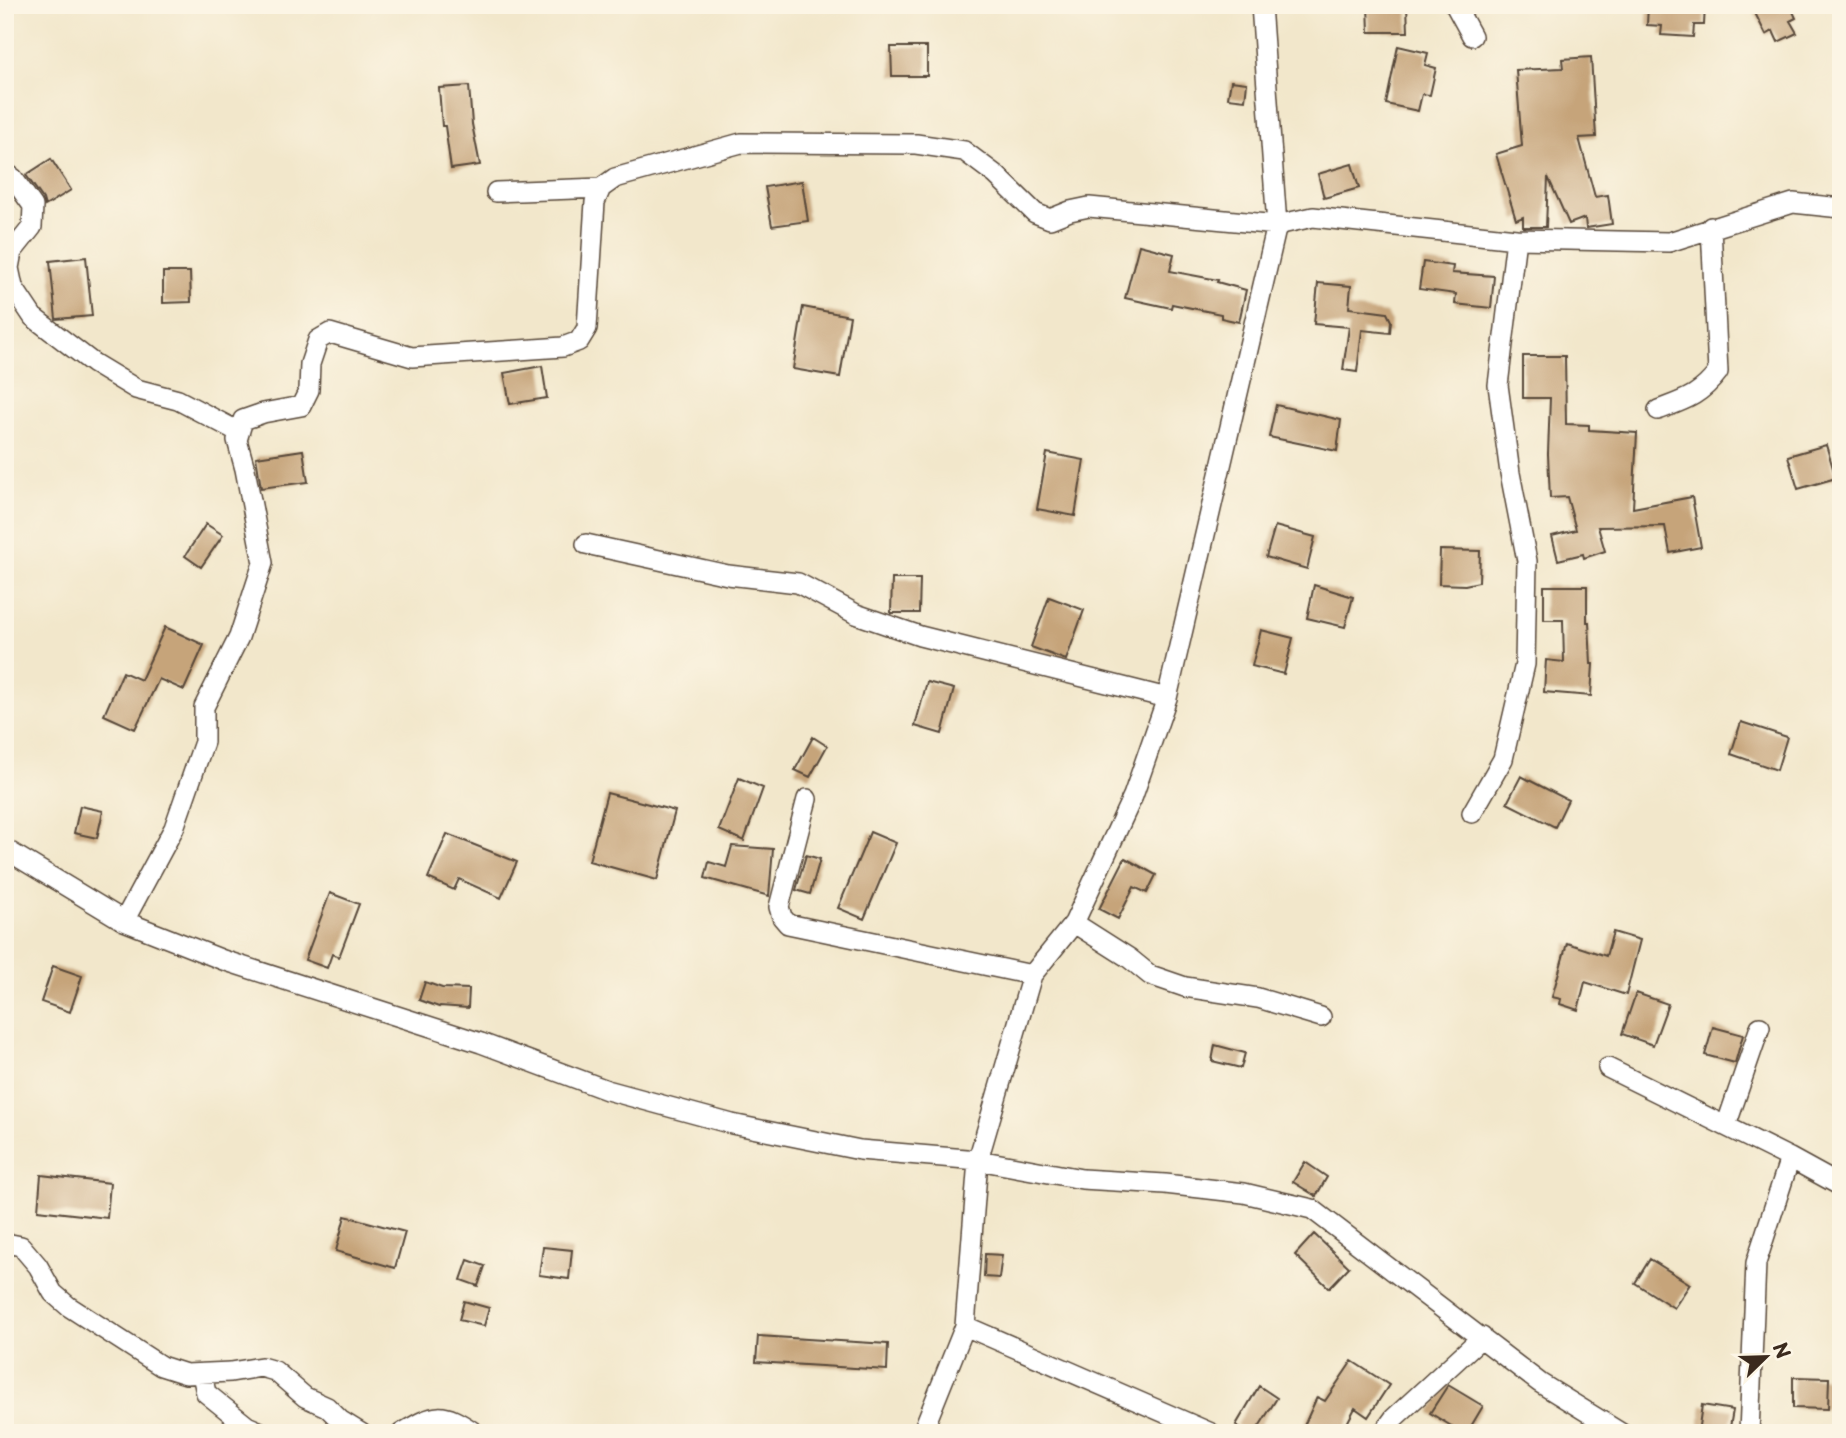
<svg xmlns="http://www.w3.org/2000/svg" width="1846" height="1438" viewBox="0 0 1846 1438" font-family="'Playpen Sans',sans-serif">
  <rect width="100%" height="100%" fill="#fcf5e5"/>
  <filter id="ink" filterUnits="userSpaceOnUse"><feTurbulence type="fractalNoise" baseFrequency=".0143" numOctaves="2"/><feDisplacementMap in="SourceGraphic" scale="14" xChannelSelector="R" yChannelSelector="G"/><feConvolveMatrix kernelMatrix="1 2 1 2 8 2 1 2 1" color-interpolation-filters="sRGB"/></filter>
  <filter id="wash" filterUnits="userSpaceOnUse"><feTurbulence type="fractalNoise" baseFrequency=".00686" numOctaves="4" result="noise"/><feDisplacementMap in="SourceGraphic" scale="28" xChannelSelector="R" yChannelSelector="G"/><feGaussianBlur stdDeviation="1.57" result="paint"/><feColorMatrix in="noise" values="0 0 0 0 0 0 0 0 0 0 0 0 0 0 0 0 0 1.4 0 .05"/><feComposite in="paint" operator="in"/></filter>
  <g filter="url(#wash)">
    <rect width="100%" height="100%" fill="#f2e7cb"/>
    <g id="blocks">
      <!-- building -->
      <path fill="#c6a47a" d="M1368 5H1407L1408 32H1369Z
        M1648 5H1705L1704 25H1694L1693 37 1661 35 1662 26 1647 25Z
        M1751 5H1790L1796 18 1790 21 1797 33 1778 42 1773 31 1766 35Z
        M1398 46 1428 53 1425 65 1436 68 1430 95 1422 94 1418 111 1386 104Z
        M891 47H927V76H892Z
        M1591 57 1596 137 1579 138 1595 197 1608 195 1612 224 1586 228 1585 218 1569 224 1548 177 1546 227H1523V217L1516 220 1496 154 1522 146 1516 70 1563 68 1562 59Z
        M1231 81 1247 83 1245 100 1228 98Z
        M469 86 472 124 480 165 451 169 445 126H442L439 88Z
        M51 159 71 190 45 206 43 199 26 175Z
        M1352 164 1359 188 1324 198 1318 174Z
        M802 181 808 221 772 226 765 187Z
        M1139 245 1174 254 1170 271 1218 280 1217 282 1246 290 1239 322 1221 318V314L1172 304 1171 308 1125 298Z
        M86 257 92 316 56 319 50 261Z
        M1423 262 1453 266 1452 273 1494 276 1491 308 1455 304 1456 294 1419 289Z
        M163 272H190L191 302 163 303Z
        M1318 283 1351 286 1349 308 1387 313 1391 321 1390 333 1362 330 1357 372 1343 370 1349 327 1314 324Z
        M803 307 850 316 840 377 793 369Z
        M1523 356H1565L1566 424 1589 425V430L1637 433 1633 508 1692 497 1701 547 1670 553 1665 526 1598 527 1605 551 1584 558 1583 554 1558 560 1552 536 1576 530 1567 497 1550 498 1548 454 1550 398H1523Z
        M542 366 547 398 510 404 504 373Z
        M1276 405 1341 420 1337 451 1269 437Z
        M1826 445 1836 478 1798 489 1788 456Z
        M303 450 308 482 261 488 256 457Z
        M1047 453 1084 460 1075 516 1037 509Z
        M206 524 223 535 201 567 185 556Z
        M1275 526 1315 537 1307 569 1266 557Z
        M1440 550 1480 551 1479 582 1465 585 1439 584Z
        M892 579H920L919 613H891Z
        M1314 585 1353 597 1345 627 1307 618Z
        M1544 586H1587V622H1589L1591 664H1593L1591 696 1544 692 1546 660 1564 662 1563 620H1544Z
        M1049 597 1084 610 1066 660 1031 647Z
        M165 627 204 645 184 690 159 679 135 729 104 715 123 672 141 680Z
        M1261 630 1293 638 1284 674 1252 666Z
        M927 682 954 689 942 734 915 726Z
        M1741 722 1787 737 1777 770 1731 754Z
        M813 737 827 746 810 777 795 770Z
        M1521 776 1568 800 1555 827 1507 803Z
        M739 778 763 788 744 841 719 830Z
        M607 793 675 811 657 880 589 861Z
        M80 806 103 811 97 838 74 833Z
        M870 832 896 843 864 919 838 908Z
        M447 834 517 862 501 898 459 879 454 890 428 878Z
        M732 846 773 849 769 896 705 878 709 862 726 867Z
        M806 855 820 859 810 894 796 890Z
        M1125 858 1156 875 1147 893 1134 887 1118 919 1099 909Z
        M330 893 359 904 339 957 332 954 327 968 305 960Z
        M1613 932 1640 940 1626 995 1585 982 1578 1010 1560 1004 1561 999 1552 997 1567 943 1606 956Z
        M53 966 82 976 70 1012 41 1002Z
        M425 982 442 988 469 989 468 1008 440 1006 439 1007 419 1000Z
        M1636 993 1668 1004 1653 1045 1622 1034Z
        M1713 1027 1743 1035 1735 1063 1705 1055Z
        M1215 1045 1245 1053 1241 1068 1212 1061Z
        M1305 1162 1327 1177 1316 1196 1293 1182Z
        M41 1175 110 1183 107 1218 38 1210Z
        M345 1216 405 1232 395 1268 336 1251Z
        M1314 1234 1349 1267 1329 1288 1295 1255Z
        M543 1247 572 1250 569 1279 539 1275Z
        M985 1254 1002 1255 999 1278 984 1277Z
        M1650 1259 1690 1284 1674 1308 1635 1283Z
        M468 1260 485 1266 478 1286 461 1280Z
        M464 1301 489 1308 484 1326 459 1320Z
        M758 1336 888 1344 887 1370 756 1362Z
        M1352 1361 1389 1385 1368 1417 1355 1408 1342 1433H1314L1303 1428 1317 1397 1325 1401Z
        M1793 1377 1829 1378 1828 1409 1793 1408Z
        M1448 1385 1483 1406 1467 1433H1463L1430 1413Z
        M1259 1386 1277 1398 1255 1433H1250L1236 1425Z
        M1702 1405 1733 1410 1729 1433H1698Z"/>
    </g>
  </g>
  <g filter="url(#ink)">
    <use href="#blocks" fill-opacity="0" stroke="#564638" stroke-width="2"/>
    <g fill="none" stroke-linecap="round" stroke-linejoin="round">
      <defs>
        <path id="minor" d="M1455 5 1472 36
          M5 172 13 178 33 206 32 227 12 252 9 268 13 287 33 317 93 363 136 389 178 400 239 432
          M496 192 601 188
          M1658 410C1684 400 1700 396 1718 372L1711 227
          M586 544 728 575 798 583 856 614 920 636 1167 698
          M807 799 779 907 782 917 788 924 1032 975
          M1472 813 1503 759 1525 664 1527 561 1510 473 1498 385 1516 239
          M5 849 124 921 223 960 481 1043 607 1090 732 1124 860 1150 978 1160 1082 1179 1165 1184 1244 1193 1312 1209 1540 1383 1621 1433
          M124 921 174 828 204 742V707L239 637 263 563 245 469 237 440 243 420 263 413 301 406 309 390 310 364 318 340 330 333 412 357 563 347 579 341 587 328 595 202 601 188 615 178 741 143 916 144 964 151 996 175 1035 213 1050 219 1070 211 1089 207 1277 225 1261 5
          M1074 923 1129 958 1150 975 1185 987 1258 998 1321 1017
          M1608 1068 1790 1158
          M1726 1126 1760 1027
          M5 1246 11 1244 21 1246 38 1266 53 1293 68 1306 161 1366 186 1374 231 1372 261 1367 275 1371 305 1397 327 1407 340 1420 361 1433
          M965 1326 1211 1433
          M202 1374 206 1393 247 1426 263 1433
          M402 1433C436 1413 441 1410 475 1433
          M922 1433 965 1326 978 1160 1032 975 1074 923 1133 796 1167 698 1277 225 1313 217 1516 239 1669 242 1793 203 1841 208
          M1383 1433 1394 1418 1482 1337
          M1749 1433 1756 1263 1790 1158 1841 1186"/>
      </defs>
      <!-- minor casing -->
      <use href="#minor" stroke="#564638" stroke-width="22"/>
      <!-- minor -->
      <use href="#minor" stroke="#fff" stroke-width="19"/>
    </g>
  </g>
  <!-- margin -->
  <rect width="1846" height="1438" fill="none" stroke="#fcf5e5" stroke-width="28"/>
  <!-- north arrow -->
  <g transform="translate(1766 1357) rotate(67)" stroke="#fcf5e5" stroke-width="5" paint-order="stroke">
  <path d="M0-5L12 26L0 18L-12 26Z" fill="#3b2a1e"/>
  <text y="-10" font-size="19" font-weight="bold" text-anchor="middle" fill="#3b2a1e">N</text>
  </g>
</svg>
